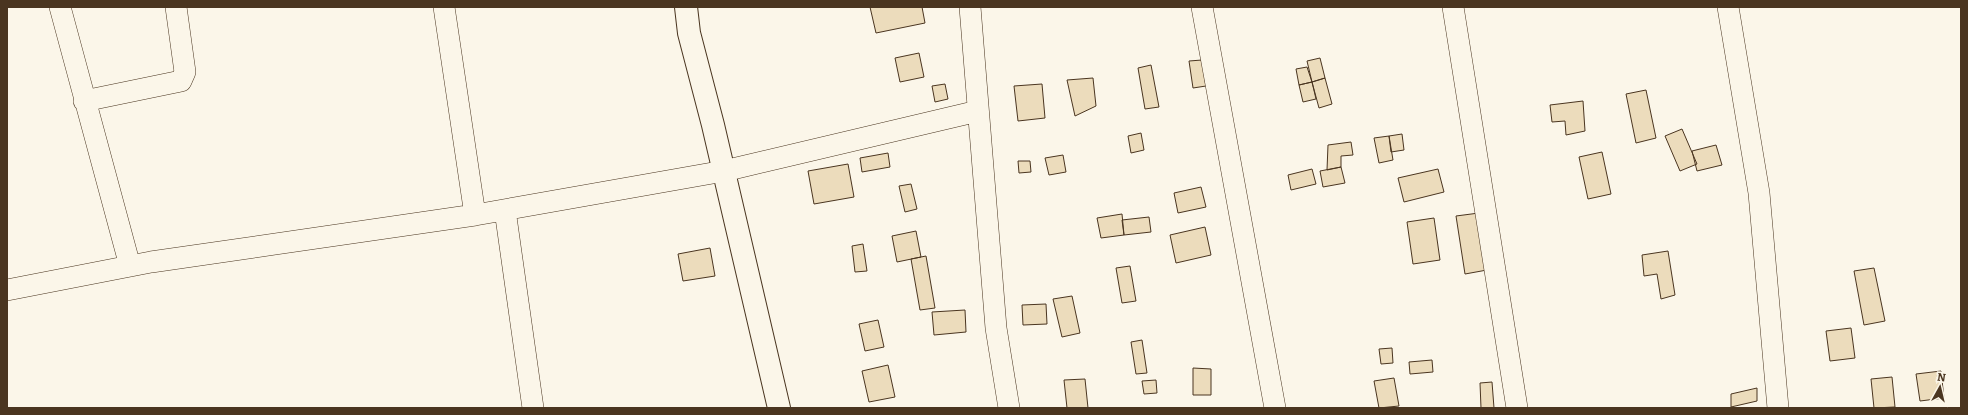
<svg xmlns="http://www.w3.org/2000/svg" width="1968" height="415" viewBox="0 0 1968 415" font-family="Bitter,serif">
  <rect width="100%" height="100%" fill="#fbf6e9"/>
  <!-- building -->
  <path fill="#ecdcbc" stroke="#4a3520" d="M870 7H922L925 23 876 33Z
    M919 53 924 77 900 82 895 58Z
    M1320 58 1325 78 1312 82 1307 61Z
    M1202 60 1206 86 1193 88 1189 61Z
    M1151 65 1159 107 1145 109 1138 68Z
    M1307 67 1312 82 1299 85 1296 69Z
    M1093 78 1096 106 1075 116 1067 80Z
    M1325 78 1332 104 1319 108 1312 82Z
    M1312 82 1316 99 1303 102 1299 85Z
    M945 84 948 99 935 102 932 86Z
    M1042 84 1045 118 1018 121 1014 86Z
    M1646 90 1656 138 1636 143 1626 94Z
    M1583 101 1585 131 1566 135 1565 121 1552 122 1550 105Z
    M1682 129 1697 164 1680 171 1665 136Z
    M1141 133 1144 150 1131 153 1128 136Z
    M1402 134 1404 150 1391 152 1389 136Z
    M1389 136 1393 160 1379 163 1374 138Z
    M1351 142 1353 155 1341 156V167L1327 170 1328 145Z
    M1716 145 1722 165 1697 171 1692 151Z
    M1602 152 1611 194 1588 199 1579 157Z
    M888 153 890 167 862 172 860 158Z
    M1063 155 1066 172 1049 175 1045 158Z
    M1018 161H1030L1031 172 1019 173Z
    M848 164 854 197 814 204 808 171Z
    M1341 167 1345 183 1323 187 1320 171Z
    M1312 169 1316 184 1291 190 1288 175Z
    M1438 169 1444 192 1404 202 1398 178Z
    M911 184 917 209 905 212 899 186Z
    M1201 187 1206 207 1178 213 1174 193Z
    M1479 213 1487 270 1465 274 1456 216Z
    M1122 214 1124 235 1101 238 1097 218Z
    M1149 217 1151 232 1124 235 1122 220Z
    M1434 218 1440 260 1413 264 1407 222Z
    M1205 227 1211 255 1176 263 1170 235Z
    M916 231 921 257 897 262 892 236Z
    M863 244 867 271 855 272 852 246Z
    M710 248 715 276 683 281 678 254Z
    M1668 251 1675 295 1661 299 1657 274 1644 276 1642 255Z
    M926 256 935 308 920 310 911 259Z
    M1130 266 1136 301 1122 303 1116 268Z
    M1874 268 1885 321 1864 325 1854 271Z
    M1072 296 1080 333 1062 337 1053 299Z
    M1046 304 1047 324 1023 325 1022 305Z
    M965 310 966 332 934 335 932 312Z
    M878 320 884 347 865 351 859 324Z
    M1851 328 1855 358 1830 361 1826 331Z
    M1142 340 1147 373 1136 374 1131 342Z
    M1392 348 1393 363 1381 364 1379 349Z
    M1432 360 1433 372 1410 374 1409 362Z
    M888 365 895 397 869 402 862 371Z
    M1193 368 1211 369V395H1193Z
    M1941 371 1944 398 1920 401 1916 374Z
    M1892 377 1895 407 1874 408 1871 379Z
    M1394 378 1399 406 1379 408 1374 381Z
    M1085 379 1088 408H1067L1064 380Z
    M1156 380 1157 393 1144 394 1142 381Z
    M1492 382 1494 408H1481L1480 383Z
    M1757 388V401L1731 407V394Z"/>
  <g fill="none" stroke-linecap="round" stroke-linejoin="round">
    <defs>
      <path id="minor" d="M60 7 130 266
        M444 7 475 215
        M970 7 996 328 1009 408
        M1202 7 1275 408
        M1453 7 1517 408
        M1728 7 1759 193 1778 408
        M84 101 181 81 185 72 176 7
        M505 210 533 408
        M7 290 151 262 475 215 724 171 978 111"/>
      <path id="tertiary" d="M686 7 689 33 713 125 779 408"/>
    </defs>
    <!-- minor casing -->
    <use href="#minor" stroke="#4a3520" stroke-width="22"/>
    <!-- tertiary casing -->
    <use href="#tertiary" stroke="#4a3520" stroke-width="24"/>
    <!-- minor -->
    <use href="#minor" stroke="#fbf6e9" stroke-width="21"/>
    <!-- tertiary -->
    <use href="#tertiary" stroke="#fbf6e9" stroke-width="22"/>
  </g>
  <!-- border -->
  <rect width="1968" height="415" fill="none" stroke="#4a3520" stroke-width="16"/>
  <!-- north arrow -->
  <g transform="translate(1940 387) rotate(8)" stroke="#fbf6e9" stroke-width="3" paint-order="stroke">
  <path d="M0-3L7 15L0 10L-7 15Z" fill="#4a3520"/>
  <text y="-6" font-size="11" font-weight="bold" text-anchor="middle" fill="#4a3520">N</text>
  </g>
</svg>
